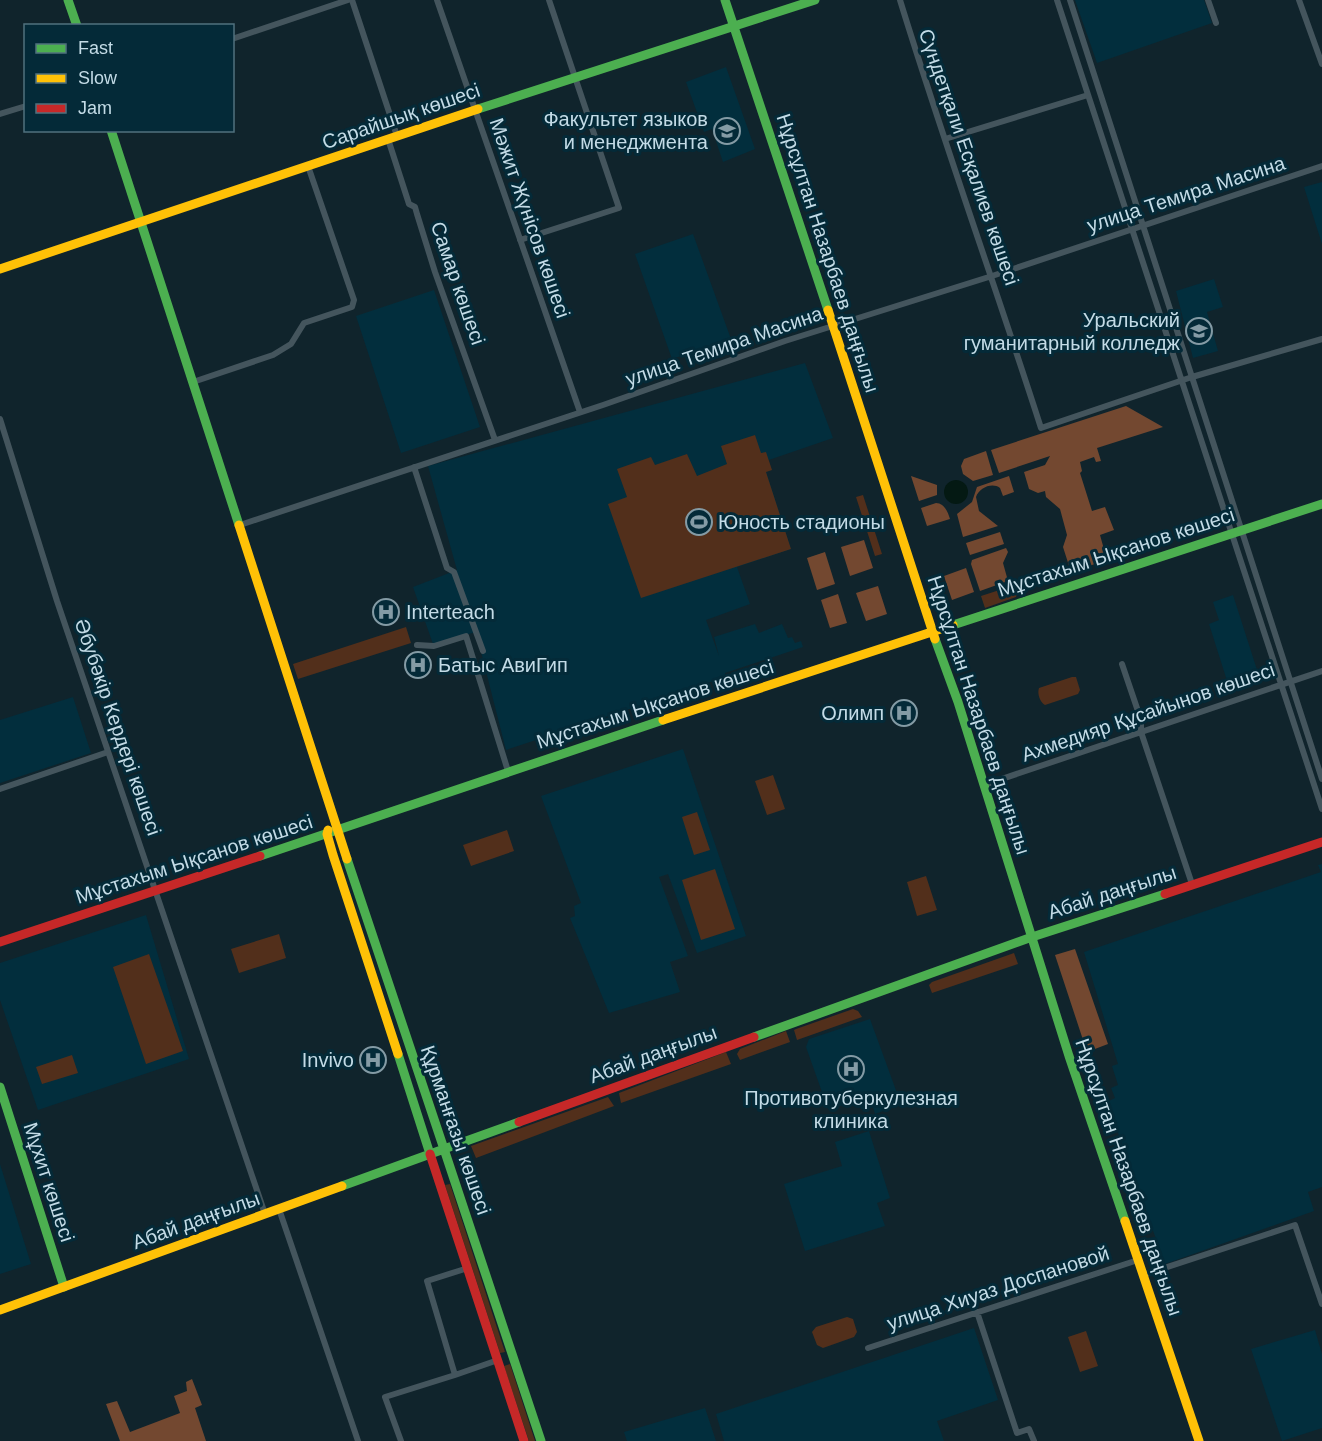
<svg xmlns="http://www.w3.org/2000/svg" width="1322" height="1441" viewBox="0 0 1322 1441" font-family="Helvetica,sans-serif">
  <rect width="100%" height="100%" fill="#10242c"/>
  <!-- built -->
  <path fill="#022e3d" d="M1075 0H1204L1212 23 1097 63Z
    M726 67 755 149 723 162 712 129 704 132 686 82Z
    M1322 182V244L1304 187Z
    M693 234 731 339 672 359 635 254Z
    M1214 279 1223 307 1207 312 1218 351 1193 358 1176 291Z
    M434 290 480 427 401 453 356 316Z
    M805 363 833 438 763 462 791 549 737 567 750 604 706 620 719 656 714 637 755 624 759 633 782 624 788 638 792 637 795 643 801 641 803 647 725 673 726 677 506 750 476 632 433 644 413 587 457 570 428 466Z
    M1233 595 1259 676 1229 687 1209 624 1219 620 1213 602Z
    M73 697 91 753 0 783V720Z
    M683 749 746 936 697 953 668 874 659 877 688 956 670 962 680 992 609 1013 570 918 575 916 574 906 581 903 541 796Z
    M1322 864V1187L1308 1192 1314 1211 1165 1264 1107 1102 1115 1098 1111 1088 1118 1085 1112 1066 1118 1064 1084 952 1321 872 1318 865Z
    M146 915 189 1059 38 1110 0 1000V963Z
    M870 1019 901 1104 875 1114 873 1107 861 1109 858 1101 828 1109 806 1047 809 1039Z
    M869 1131 890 1198 877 1203 885 1226 805 1251 784 1184 842 1166 835 1142Z
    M0 1164 31 1264 0 1274Z
    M974 1328 998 1400 937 1421 944 1441H724L716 1414Z
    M1315 1330 1322 1354V1428L1282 1441 1251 1349Z
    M705 1408 716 1441H627L624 1432Z"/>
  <!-- green -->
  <path fill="#522f1b" d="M755 435 761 453 766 452 772 470 766 472 791 549 641 598 608 504 627 497 617 469 651 457 655 465 687 454 697 476 727 464 721 446Z
    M863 495 882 554 875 556 856 497Z
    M1021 583 1016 597 985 608 981 596Z
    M406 627 411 643 298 679 293 664Z
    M1072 677H1076L1080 690 1078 694 1045 705C1040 702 1037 694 1039 688Z
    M773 775 785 809 767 815 755 781Z
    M697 812 710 850 694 855 682 817Z
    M507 830 514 851 471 866 463 845Z
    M715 869 735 929 701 940 682 880Z
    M926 876 937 910 917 916 907 882Z
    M279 934 286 958 239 973 231 949Z
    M1014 953 1018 964 932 993 929 985 932 982Z
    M149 954 183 1051 146 1064 113 967Z
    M853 1009 858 1011 862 1017 797 1040 794 1030 796 1029Z
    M786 1031 790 1042 740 1060 737 1054 740 1049Z
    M726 1052 731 1064 621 1103 619 1093Z
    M72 1055 78 1073 42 1084 36 1067Z
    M608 1097 614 1106 476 1158 471 1146Z
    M450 1184 505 1352 500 1353 445 1185Z
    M847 1317 853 1319 857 1332 854 1337 823 1348 817 1345 812 1332 816 1327Z
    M1086 1331 1098 1366 1080 1372 1068 1337Z
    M510 1364 535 1441H529L504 1366Z"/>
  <!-- forest -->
  <path fill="#734830" d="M1126 406 1163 427 1097 448 1101 461 1096 462 1094 457 1080 462 1082 471 1080 473 1092 511 1105 507 1114 530 1100 535 1107 560 1071 572 1063 547 1067 535 1060 509 1046 497 1045 491 1038 493 1029 489 1024 472 1045 465 1050 456 999 473 991 450Z
    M986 451 993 475 973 481 963 474 961 466 964 459Z
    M911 476 937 485V495L919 501Z
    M1009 476 1014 492 1003 496 1000 488C992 482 979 488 976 497L979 511 998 526 963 537 957 514 972 502 977 487Z
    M936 503C944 503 948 512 950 519L927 526 921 508Z
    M1000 532 1004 544 970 555 966 543Z
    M864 540 873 568 850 576 841 547Z
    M1006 548 1008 552 1003 563 1008 581 980 591 971 564 972 560Z
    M825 552 835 584 817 590 807 558Z
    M966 568 974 592 952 600 944 576Z
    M878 586 887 614 866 621 856 593Z
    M838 594 847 623 830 628 821 600Z
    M1075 949 1108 1044 1087 1052 1055 955Z
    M192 1379 202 1405 195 1408 206 1441H120L106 1404 117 1401 130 1432 180 1413 174 1396 187 1391 186 1382Z"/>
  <!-- water -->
  <path fill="#041913" d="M944 492a12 12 0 1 1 24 0a12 12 0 1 1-24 0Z"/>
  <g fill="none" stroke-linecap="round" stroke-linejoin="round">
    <!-- street -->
    <path stroke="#44555d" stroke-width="6" d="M352 0 397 136
      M437 0 580 412
      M900 0C944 143 995 285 1041 428L1192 377 1322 339
      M1057 0 1322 809
      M1070 0 1322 779
      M1208 0 1216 23
      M1299 0 1322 64
      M232 39 348 0
      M0 114 26 106
      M388 139 409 204 415 207 417 214 435 272 495 440
      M945 139 1088 95
      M520 240 619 208 549 0
      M193 382 273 355 291 344 304 323 352 307 354 300 308 166
      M0 419 57 601 265 1214
      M414 467 447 568 454 572 483 651
      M240 525 603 405 785 341 992 276 1322 166
      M417 645 434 646 466 636 508 771
      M1122 664 1141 720V732L1192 884
      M984 785 1322 671
      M0 789 108 752
      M279 1209 358 1441
      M1143 1275 1295 1225 1322 1304
      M977 1312 1017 1433 1029 1429 1034 1441
      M868 1348 1138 1260
      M455 1375 498 1360
      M401 1441 385 1397 455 1375 427 1281 468 1268"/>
    <!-- fast -->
    <path stroke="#4caf50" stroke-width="9" d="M68 0 77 26
      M725 0 828 310
      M478 109 815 0
      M111 130 239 525
      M953 625 1322 504
      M935 639 958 702 1069 1056 1125 1221
      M260 856 663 720
      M347 859 444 1149 519 1122
      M754 1037 1032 937 1165 894
      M398 1054 430 1154
      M0 1087 64 1287
      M342 1186 444 1149 541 1441"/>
    <!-- slow -->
    <path stroke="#ffc107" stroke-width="9" d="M0 269 478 109
      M828 310 935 639
      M239 525 347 859
      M663 720 953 625
      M328 830 327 834 333 855 398 1054
      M1125 1221 1199 1441
      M0 1310 342 1186"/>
    <!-- jam -->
    <path stroke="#c62828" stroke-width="9" d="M1165 894 1322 842
      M0 942 260 856
      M519 1122 754 1037
      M430 1154 524 1441"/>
  </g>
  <!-- icons -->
  <defs>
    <symbol id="university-ring" viewBox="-11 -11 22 22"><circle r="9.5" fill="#042a38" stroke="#849ba5" stroke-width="1.5"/><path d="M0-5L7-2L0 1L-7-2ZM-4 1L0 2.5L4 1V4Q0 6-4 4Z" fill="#849ba5"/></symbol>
    <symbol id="stadium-ring" viewBox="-11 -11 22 22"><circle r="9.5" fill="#042a38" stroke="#849ba5" stroke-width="1.5"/><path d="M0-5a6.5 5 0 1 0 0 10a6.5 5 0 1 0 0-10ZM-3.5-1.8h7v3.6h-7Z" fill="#849ba5"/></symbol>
    <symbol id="hospital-ring" viewBox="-11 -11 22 22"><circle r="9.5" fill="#042a38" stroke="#849ba5" stroke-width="1.5"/><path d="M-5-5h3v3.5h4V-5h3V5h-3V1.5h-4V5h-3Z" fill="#849ba5"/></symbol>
  </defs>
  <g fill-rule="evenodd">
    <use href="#university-ring" x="712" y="116" width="30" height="30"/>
    <use href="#university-ring" x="1184" y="316" width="30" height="30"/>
    <use href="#stadium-ring" x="684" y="507" width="30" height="30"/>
    <use href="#hospital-ring" x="371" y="597" width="30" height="30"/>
    <use href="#hospital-ring" x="403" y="650" width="30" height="30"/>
    <use href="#hospital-ring" x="889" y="698" width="30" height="30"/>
    <use href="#hospital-ring" x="358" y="1045" width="30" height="30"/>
    <use href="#hospital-ring" x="836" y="1054" width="30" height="30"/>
  </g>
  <g text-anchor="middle" stroke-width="6" stroke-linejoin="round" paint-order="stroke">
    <!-- street labels -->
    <g font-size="20" fill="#c3dbe6" stroke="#042a38">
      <text transform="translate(401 116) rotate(-19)" y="7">Сарайшық көшесі</text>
      <text transform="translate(969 157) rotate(71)" y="7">Сүндетқали Есқалиев көшесі</text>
      <text transform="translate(1186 194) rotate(-18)" y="7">улица Темира Масина</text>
      <text transform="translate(530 218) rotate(71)" y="7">Мәжит Жүнісов көшесі</text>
      <text transform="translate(828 253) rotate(72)" y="7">Нұрсұлтан Назарбаев даңғылы</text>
      <text transform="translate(458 283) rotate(71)" y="7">Самар көшесі</text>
      <text transform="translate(724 346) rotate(-19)" y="7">улица Темира Масина</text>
      <text transform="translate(1116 552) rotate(-18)" y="7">Мұстахым Ықсанов көшесі</text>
      <text transform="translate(655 704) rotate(-18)" y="7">Мұстахым Ықсанов көшесі</text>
      <text transform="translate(1148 712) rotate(-19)" y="7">Ахмедияр Құсайынов көшесі</text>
      <text transform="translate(979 715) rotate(72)" y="7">Нұрсұлтан Назарбаев даңғылы</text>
      <text transform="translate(118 727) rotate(71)" y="7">Әбубәкір Кердері көшесі</text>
      <text transform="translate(194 859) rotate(-18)" y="7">Мұстахым Ықсанов көшесі</text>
      <text transform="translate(1112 892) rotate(-18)" y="7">Абай даңғылы</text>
      <text transform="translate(653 1054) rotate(-20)" y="7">Абай даңғылы</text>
      <text transform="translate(456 1130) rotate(71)" y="7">Құрманғазы көшесі</text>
      <text transform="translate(1129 1177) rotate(71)" y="7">Нұрсұлтан Назарбаев даңғылы</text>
      <text transform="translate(49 1182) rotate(72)" y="7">Мұхит көшесі</text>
      <text transform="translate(196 1220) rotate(-20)" y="7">Абай даңғылы</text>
      <text transform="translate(998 1288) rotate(-18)" y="7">улица Хиуаз Доспановой</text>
    </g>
    <!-- poi labels -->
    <g font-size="20" fill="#c3dbe6" stroke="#042a38" text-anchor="end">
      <text x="708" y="126">Факультет языков<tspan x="708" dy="23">и менеджмента</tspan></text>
      <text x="1180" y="327">Уральский<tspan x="1180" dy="23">гуманитарный колледж</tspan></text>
      <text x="718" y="529" text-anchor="start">Юность стадионы</text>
      <text x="406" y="619" text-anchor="start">Interteach</text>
      <text x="438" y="672" text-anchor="start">Батыс АвиГип</text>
      <text x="884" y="720">Олимп</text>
      <text x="354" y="1067">Invivo</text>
      <text x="851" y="1105" text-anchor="middle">Противотуберкулезная<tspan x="851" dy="23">клиника</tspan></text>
    </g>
  </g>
  <!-- legend -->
  <rect x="24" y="24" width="210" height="108" fill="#042a38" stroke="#50717e" stroke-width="1.5"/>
  <rect x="36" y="44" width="30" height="9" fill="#4caf50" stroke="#50717e" stroke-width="1.5"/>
  <text x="78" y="54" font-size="18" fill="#c3dbe6">Fast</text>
  <rect x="36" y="74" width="30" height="9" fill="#ffc107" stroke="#50717e" stroke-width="1.5"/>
  <text x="78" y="84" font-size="18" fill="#c3dbe6">Slow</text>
  <rect x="36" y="104" width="30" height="9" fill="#c62828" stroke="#50717e" stroke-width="1.5"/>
  <text x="78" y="114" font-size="18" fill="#c3dbe6">Jam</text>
</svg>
